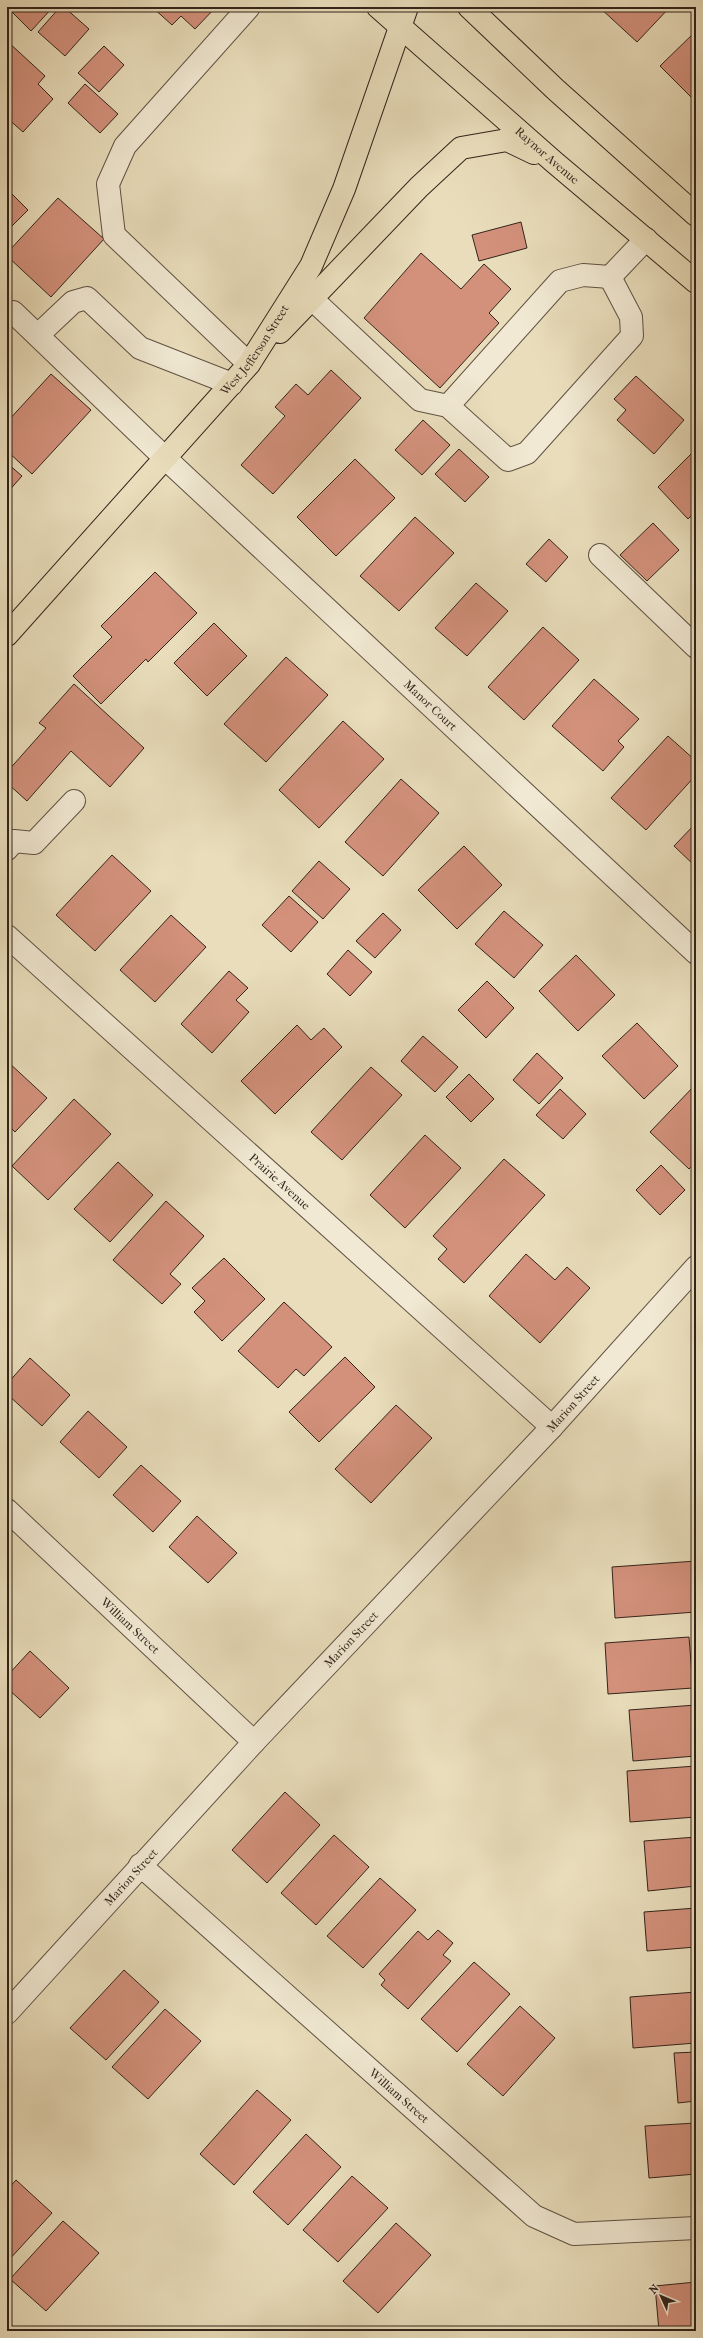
<svg xmlns="http://www.w3.org/2000/svg" width="703" height="2338" viewBox="0 0 703 2338" font-family="'IM FELL French Canon',serif">
  <rect width="100%" height="100%" fill="#e9ddbb"/>
  <filter id="stains"><feTurbulence type="fractalNoise" baseFrequency=".005" numOctaves="4"/><feColorMatrix values="0 0 0 0 .2 0 0 0 0 .09 0 0 0 0 .02 0 0 0 .5 -.17"/></filter>
  <radialGradient id="worn" r=".72"><stop offset=".6" stop-color="#630" stop-opacity="0"/><stop offset="1" stop-color="#630" stop-opacity=".3"/></radialGradient>
  <!-- building -->
  <path fill="#d3917c" stroke="#33241b" d="M7 7H53L31 31Z
    M60 7H64L89 29 65 56 38 32Z
    M152 7H216L195 29 181 16 172 25Z
    M599 7H670L637 42Z
    M696 31V99L694 100 660 66Z
    M7 41 45 76 38 84 53 99 23 132 7 118Z
    M104 46 124 65 99 92 78 73Z
    M85 84 118 114 100 133 68 103Z
    M7 189 28 210 7 231Z
    M58 198 104 239 51 297 7 256V253Z
    M521 222 527 248 479 261 472 235Z
    M421 253 461 289 484 264 511 289 489 313 499 323 440 388 364 318Z
    M331 370 361 398 273 494 241 465 285 416 275 407 296 384 308 395Z
    M51 374 91 410 32 474 7 451V422Z
    M636 376 684 420 654 454 617 420 626 410 614 399Z
    M423 420 450 445 422 475 395 450Z
    M459 449 489 477 465 502 435 474Z
    M696 449V511L688 519 658 487Z
    M355 459 395 498 336 556 297 517Z
    M7 463 22 476 7 493Z
    M415 517 454 553 399 611 360 576Z
    M653 523 679 550 647 581 620 555Z
    M549 539 568 557 546 582 526 564Z
    M155 572 197 613 148 662 146 659 101 704 73 676 112 637 101 626Z
    M476 583 508 611 467 656 435 628Z
    M214 623 247 656 207 696 174 663Z
    M543 627 579 660 524 720 488 687Z
    M286 657 328 695 266 762 224 724Z
    M594 679 639 719 618 741 624 747 603 771 552 726Z
    M74 684 144 748 110 787 71 751 27 801 7 783V772L46 728 39 723Z
    M343 721 384 759 319 828 279 790Z
    M668 736 696 761V775L646 830 611 798Z
    M401 779 439 813 383 876 345 842Z
    M696 823V867L674 846Z
    M464 846 502 885 457 929 418 890Z
    M112 855 151 891 95 951 56 915Z
    M319 861 350 889 323 919 292 891Z
    M289 896 318 922 291 952 262 925Z
    M504 911 543 945 514 978 475 944Z
    M383 913 401 930 375 958 356 941Z
    M171 915 206 947 155 1002 120 970Z
    M348 950 372 972 350 996 327 974Z
    M576 955 615 995 578 1031 539 991Z
    M229 971 248 988 236 1000 249 1012 212 1053 181 1024Z
    M487 981 514 1008 486 1038 458 1010Z
    M637 1023 678 1066 644 1099 602 1056Z
    M297 1025 311 1040 324 1028 342 1047 275 1114 241 1081Z
    M423 1036 458 1067 435 1092 401 1061Z
    M537 1053 563 1078 539 1104 513 1080Z
    M7 1061 47 1098 15 1132 7 1124Z
    M371 1067 402 1095 342 1160 311 1132Z
    M469 1074 494 1099 471 1122 446 1097Z
    M696 1084V1162L689 1169 650 1132Z
    M560 1089 586 1114 563 1139 536 1115Z
    M74 1099 111 1134 48 1200 12 1166Z
    M425 1135 461 1168 405 1228 370 1195Z
    M504 1159 545 1195 464 1283 438 1259 447 1249 433 1236Z
    M118 1162 153 1195 110 1242 74 1209Z
    M661 1165 685 1190 660 1215 636 1190Z
    M166 1201 204 1236 170 1274 181 1284 162 1304 113 1260Z
    M526 1254 555 1280 567 1267 590 1288 540 1343 489 1296Z
    M224 1258 265 1299 222 1341 194 1312 205 1301 192 1288Z
    M284 1302 332 1347 304 1376 296 1369 278 1388 238 1351Z
    M345 1357 375 1387 319 1442 289 1412Z
    M30 1358 70 1395 42 1426 7 1394V1384Z
    M396 1405 432 1438 371 1503 335 1469Z
    M88 1411 127 1447 99 1478 60 1442Z
    M141 1465 181 1501 153 1532 113 1495Z
    M197 1516 237 1553 208 1583 169 1547Z
    M696 1561V1612L615 1618 612 1567Z
    M689 1637 693 1688 608 1694 605 1643Z
    M30 1651 69 1688 40 1718 7 1688V1676Z
    M696 1705V1756L633 1761 629 1710Z
    M696 1766V1817L630 1822 627 1771Z
    M285 1792 320 1825 267 1883 232 1850Z
    M334 1835 369 1867 316 1925 281 1893Z
    M696 1837V1886L648 1891 644 1841Z
    M380 1878 416 1910 363 1968 327 1936Z
    M696 1908V1947L647 1951 644 1912Z
    M438 1930 453 1943 443 1955 451 1961 408 2009 381 1985 385 1980 379 1974 418 1931 428 1940Z
    M474 1962 510 1994 457 2052 421 2019Z
    M124 1970 159 2002 106 2060 70 2028Z
    M696 1992V2043L633 2048 630 1997Z
    M520 2006 555 2038 503 2096 467 2064Z
    M165 2009 201 2041 148 2099 112 2067Z
    M696 2052V2101L678 2103 674 2053Z
    M257 2090 291 2120 234 2185 200 2154Z
    M696 2123V2174L649 2178 645 2126Z
    M306 2134 341 2167 288 2225 253 2192Z
    M352 2176 388 2208 338 2262 303 2230Z
    M16 2180 52 2213 7 2262V2190Z
    M63 2221 99 2253 46 2311 10 2279Z
    M396 2223 431 2255 378 2313 343 2281Z
    M696 2282V2329L659 2331 655 2286Z"/>
  <g fill="none" stroke-linecap="round" stroke-linejoin="round">
    <defs>
      <g id="minor">
        <path d="M249 7 125 146 108 184 114 235 249 364"/>
        <path d="M610 277 646 239"/>
        <path d="M312 299 420 400 448 406 508 460 527 453 632 336 631 317 610 277"/>
        <path id="s1" d="M7 314 13 312 165 458 696 953"/>
        <path d="M38 335 73 302 87 298 140 348 232 384"/>
        <path d="M448 406 560 281 583 275 610 277"/>
        <path d="M600 555 696 647"/>
        <path d="M7 849 14 841 34 843 74 801"/>
        <path id="s2" d="M7 936 552 1427"/>
        <path id="s3" d="M7 1510 254 1742"/>
        <path id="s4" d="M140 1865 534 2216 574 2234 696 2228"/>
        <path id="s5" d="M7 2013 254 1742 552 1427 696 1267"/>
      </g>
      <g id="major">
        <path id="s6" d="M378 7 554 162 696 282"/>
        <path d="M469 7 555 89 696 215"/>
        <path d="M280 332 419 187 461 148 507 140 534 153"/>
        <path id="s7" d="M7 635 249 364 311 266 344 189 407 7"/>
      </g>
    </defs>
    <!-- minor casing -->
    <use href="#minor" stroke="#605243" stroke-width="24"/>
    <!-- major casing -->
    <use href="#major" stroke="#33241b" stroke-width="24"/>
    <!-- minor -->
    <use href="#minor" stroke="#f1e9d3" stroke-width="22"/>
    <!-- major -->
    <use href="#major" stroke="#e9ddbb" stroke-width="22"/>
  </g>
  <g text-anchor="middle" stroke-width="3.5" stroke-linejoin="round" paint-order="stroke">
    <!-- street labels -->
    <g font-size="12" fill="#33241b" stroke="#f1e9d3">
      <text dy="4" stroke="none"><textPath href="#s6" startOffset="225">Raynor Avenue</textPath></text>
      <text dy="4" stroke="none"><textPath href="#s7" startOffset="378">West Jefferson Street</textPath></text>
      <text dy="4" stroke="none"><textPath href="#s1" startOffset="580">Manor Court</textPath></text>
      <text dy="4" stroke="none"><textPath href="#s2" startOffset="367">Prairie Avenue</textPath></text>
      <text dy="4" stroke="none"><textPath href="#s5" startOffset="832">Marion Street</textPath></text>
      <text dy="4" stroke="none"><textPath href="#s3" startOffset="169">William Street</textPath></text>
      <text dy="4" stroke="none"><textPath href="#s5" startOffset="508">Marion Street</textPath></text>
      <text dy="4" stroke="none"><textPath href="#s5" startOffset="184">Marion Street</textPath></text>
      <text dy="4" stroke="none"><textPath href="#s4" startOffset="347">William Street</textPath></text>
    </g>
  </g>
  <!-- margin -->
  <rect width="703" height="2338" fill="none" stroke="#e9ddbb" stroke-width="24"/>
  <rect x="8" y="8" width="687" height="2322" fill="none" stroke="#33241b" stroke-width="2"/>
  <rect x="12" y="12" width="679" height="2314" fill="none" stroke="#33241b"/>
  <!-- north arrow -->
  <g transform="translate(661 2296) rotate(314)" stroke="#f1e9d3" stroke-width="3" paint-order="stroke">
  <path d="M0-3L7 15L0 10L-7 15Z" fill="#33241b"/>
  <text y="-6" font-size="11" font-weight="bold" text-anchor="middle" fill="#33241b">N</text>
  </g>
  <rect width="100%" height="100%" filter="url(#stains)"/>
  <rect width="100%" height="100%" fill="url(#worn)"/>
</svg>
